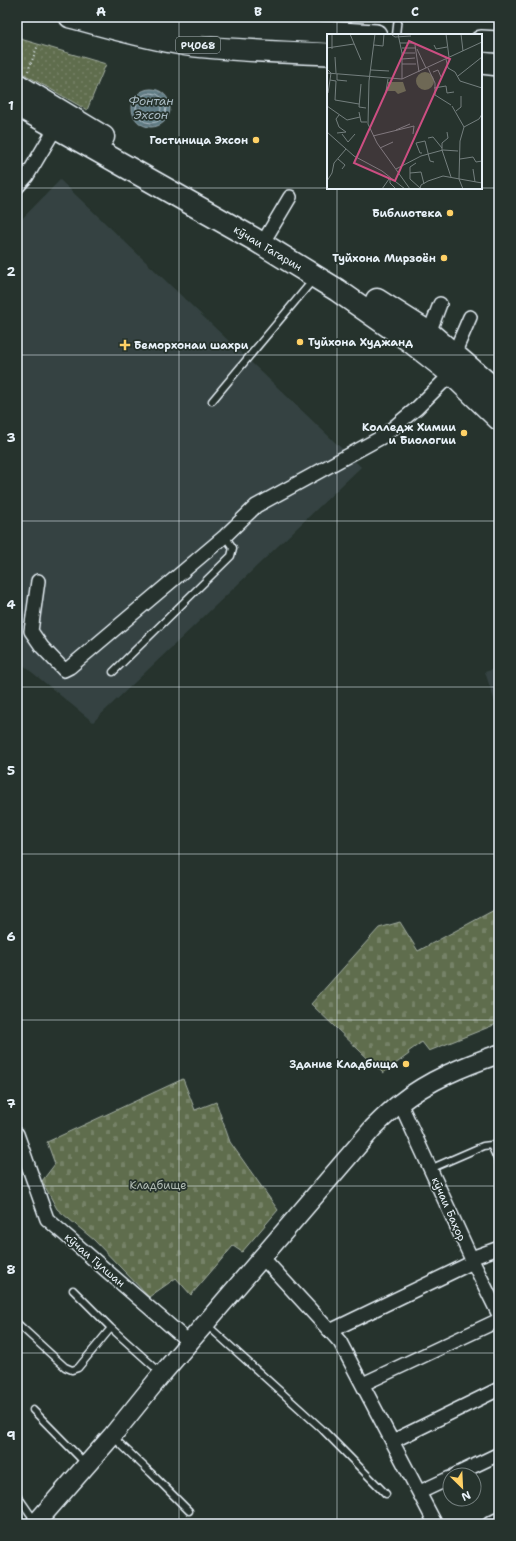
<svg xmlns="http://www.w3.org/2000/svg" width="516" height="1541" viewBox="0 0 516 1541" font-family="'Shantell Sans',sans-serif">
  <defs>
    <pattern id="grass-dots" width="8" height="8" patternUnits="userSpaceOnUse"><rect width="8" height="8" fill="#5f6d4e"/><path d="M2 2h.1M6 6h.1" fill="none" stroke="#768268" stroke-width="1.8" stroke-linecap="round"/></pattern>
    <pattern id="cemetery-stones" width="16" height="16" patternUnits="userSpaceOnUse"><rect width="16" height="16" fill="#5f6d4e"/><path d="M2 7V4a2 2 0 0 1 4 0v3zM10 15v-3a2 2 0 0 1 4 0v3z" fill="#768268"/></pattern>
    <pattern id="water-waves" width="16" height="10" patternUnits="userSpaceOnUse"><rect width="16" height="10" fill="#617b84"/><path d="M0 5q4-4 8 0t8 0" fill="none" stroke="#55646a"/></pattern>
  </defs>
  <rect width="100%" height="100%" fill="#26332d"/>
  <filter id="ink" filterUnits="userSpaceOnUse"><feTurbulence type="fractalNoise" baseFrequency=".025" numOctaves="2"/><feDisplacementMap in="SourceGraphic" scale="8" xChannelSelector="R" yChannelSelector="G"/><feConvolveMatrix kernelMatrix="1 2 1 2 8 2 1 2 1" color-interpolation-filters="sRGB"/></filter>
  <g filter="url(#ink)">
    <!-- built -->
    <path fill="#354342" d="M60 180 361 467 93 722 17 660V224Z
      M499 667V714L485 672Z"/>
    <!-- grass -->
    <path fill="url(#grass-dots)" stroke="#a4afa3" d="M17 38 106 64 87 110 17 70Z"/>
    <!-- cemetery -->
    <path fill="url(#cemetery-stones)" stroke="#a4afa3" d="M496 909 499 915V1023L429 1051 422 1042 408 1052 409 1054 383 1073 311 1004 379 928 400 922 418 951Z
      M183 1079 195 1110 216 1102 230 1142 278 1210 242 1252 233 1246 191 1295 176 1278 149 1297 94 1240 57 1209 42 1181 55 1164 47 1142Z"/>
    <!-- water -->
    <path fill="url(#water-waves)" stroke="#97aab2" d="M132 108a19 19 0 1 1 38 0a19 19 0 1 1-38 0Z"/>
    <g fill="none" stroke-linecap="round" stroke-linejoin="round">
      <!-- shore -->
      <path stroke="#b2c2ca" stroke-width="1" d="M136 108a15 15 0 1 1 30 0a15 15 0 1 1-30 0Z
        M141 108a10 10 0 1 1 20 0a10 10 0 1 1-20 0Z"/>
      <defs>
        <path id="service" d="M396 35 398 17
          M212 401 313 280
          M113 672 231 556 233 548 225 536
          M430 1169 483 1146 491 1145 499 1163
          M73 1290 111 1328 161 1373
          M17 1323 65 1367 72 1370 78 1368 111 1328
          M207 1325 322 1429 386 1494
          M33 1410 86 1464
          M113 1437 151 1473 189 1511
          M17 1495 35 1521"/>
        <path id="minor" d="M17 187 27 176 59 122
          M268 234 290 197
          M429 333 440 304
          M454 354 470 317
          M38 581 31 631 42 647 64 670 70 667 225 536 256 506 382 437 417 408 456 369
          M400 1103 473 1262 499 1315
          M17 1134 47 1219 190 1343
          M263 1258 340 1342 435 1523
          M471 1258 499 1248
          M330 1331 473 1262
          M363 1384 499 1320
          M393 1441 499 1389
          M455 1475 499 1454
          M420 1492 450 1478
          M489 1524 499 1519"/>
        <path id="secondary" d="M35 1524 112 1436 162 1374 373 1128C382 1119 391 1110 400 1103 429 1080 464 1066 499 1054"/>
        <path id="primary" d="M70 17C109 27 148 39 188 45 234 51 282 52 328 54
          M140 17 198 25 376 35
          M481 41 499 42
          M481 63 499 65"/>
        <path id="trunk" d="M17 85 103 137
          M17 105 254 239 337 290 410 341 452 374 499 419
          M377 300 429 333 485 381 499 395"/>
      </defs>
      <!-- service casing -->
      <use href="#service" stroke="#e8f1f8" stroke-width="9"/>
      <!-- minor casing -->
      <use href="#minor" stroke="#e8f1f8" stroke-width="16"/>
      <!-- secondary casing -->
      <use href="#secondary" stroke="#e8f1f8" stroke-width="21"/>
      <!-- primary casing -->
      <use href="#primary" stroke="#e8f1f8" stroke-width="24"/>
      <!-- trunk casing -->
      <use href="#trunk" stroke="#e8f1f8" stroke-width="25"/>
      <!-- path -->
      <path stroke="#e8f1f8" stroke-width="2" stroke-dasharray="1 3" stroke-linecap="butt" d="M28 71 38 45"/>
      <!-- service -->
      <use href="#service" stroke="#26332d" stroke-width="6"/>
      <!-- minor -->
      <use href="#minor" stroke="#26332d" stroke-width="13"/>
      <!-- secondary -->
      <use href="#secondary" stroke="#26332d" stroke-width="18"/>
      <!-- primary -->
      <use href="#primary" stroke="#26332d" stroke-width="21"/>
      <!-- trunk -->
      <use href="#trunk" stroke="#26332d" stroke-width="22"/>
    </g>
  </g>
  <!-- grid -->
  <path fill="none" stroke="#e8f1f8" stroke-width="1" stroke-opacity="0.55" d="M179 17V1524M337 17V35M17 188H499M337 188V1524M17 355H499M17 521H499M17 687H499M17 854H499M17 1020H499M17 1186H499M17 1353H499"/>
  <!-- markers -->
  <g fill="#ffd166" stroke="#26332d" stroke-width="1.5">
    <circle cx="256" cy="140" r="4"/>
    <circle cx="450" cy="213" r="4"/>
    <circle cx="444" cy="258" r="4"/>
    <circle cx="300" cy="342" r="4"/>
    <path d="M123 339h4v4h4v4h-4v4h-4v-4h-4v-4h4z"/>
    <circle cx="464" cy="433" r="4"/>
    <circle cx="406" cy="1064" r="4"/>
  </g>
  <g text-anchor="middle" stroke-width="3.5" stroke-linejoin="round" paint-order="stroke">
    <!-- shield labels -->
    <rect fill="#26332d" stroke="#aeb8bb" stroke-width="1" x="176" y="37" width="44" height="16" rx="3"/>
    <g font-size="10" font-weight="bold" fill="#e8f1f8">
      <text x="198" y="49">РҶ068</text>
    </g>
    <!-- poi labels -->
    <g font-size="11" font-weight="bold" fill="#e8f1f8" stroke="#26332d" text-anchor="end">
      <text x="248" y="144">Гостиница Эхсон</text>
      <text x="442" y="217">Библиотека</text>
      <text x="436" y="262">Туйхона Мирзоён</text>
      <text x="308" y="346" text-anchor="start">Туйхона Худжанд</text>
      <text x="134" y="349" text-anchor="start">Беморхонаи шахри</text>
      <text x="456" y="431">Колледж Химии<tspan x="456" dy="13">и Биологии</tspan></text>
      <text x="398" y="1068">Здание Кладбища</text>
    </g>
    <!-- street labels -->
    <g font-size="11" fill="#e8f1f8" stroke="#26332d">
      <text transform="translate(268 248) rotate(31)" y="4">кӯчаи Гагарин</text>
      <text transform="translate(449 1209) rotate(66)" y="4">кӯчаи Баҳор</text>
      <text transform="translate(95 1260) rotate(41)" y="4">кӯчаи Гулшан</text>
    </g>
    <!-- park labels -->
    <g font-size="11" fill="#b1bcb4" stroke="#26332d">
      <text x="158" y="1189">Кладбище</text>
    </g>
    <!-- water labels -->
    <g font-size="12" font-style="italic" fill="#abbcc4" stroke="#26332d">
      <text x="151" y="105">Фонтан<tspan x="151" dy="14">Эхсон</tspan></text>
    </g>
  </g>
  <!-- overview -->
  <g transform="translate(327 34)">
    <rect width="155" height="155" fill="#26332d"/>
    <path d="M89 47a9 9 0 1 1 18 0a9 9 0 1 1-18 0ZM61 48H76L79 57 71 60 68 57H61Z" fill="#5f6d4e"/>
    <path fill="none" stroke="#747f7e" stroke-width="1" d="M23 0 34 26M48 0 42 47 41 90 50 109 83 155M71 0 75 19V45M119 0 122 23M134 0 136 17M5 1V15M65 1 68 3 84 2M73 9H87M47 11 56 12 57 0M88 11 92 38M107 11 109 15 120 13M0 14 27 10M75 14H88M90 15 99 34M75 19H88M8 23 9 39M75 25 88 24M119 25 121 34 128 38 133 47 155 54M75 30H89M101 34 108 49V61L124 71M0 35 4 39 3 46 9 47 8 66 32 70M44 36 62 37M106 38 111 36 114 43M0 39 75 45 155 8M10 40V46L20 47M131 42 155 23M34 50 32 73 39 74M107 54 119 52 120 59 127 58M59 57 61 45M1 59 3 46M0 72 20 86 33 83M125 72 137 93M129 77 134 73V62M32 78 34 88H40M69 96 83 90M0 98 27 122 55 137 78 155M120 98 121 104 115 109V116L124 143M10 99 19 98 12 93 9 85 12 81M15 100 21 108 28 100M46 102 87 92 86 100M101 104 106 103 115 114M53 114 66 108M95 119H93L89 109 98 107 103 127 107 128M11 125 18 131 15 135M133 125 146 123 149 128 155 127M89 129 83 133V145L93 154M69 135 94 122 116 116 131 117M146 135 148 148M83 139 94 138 97 150M63 145V149L69 155M0 147 5 139 7 129 19 115M55 155 62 145M93 155 94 151 101 147 116 142 155 149M136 155 132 145 133 107 137 93 152 85 155 80"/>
    <path fill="#cc4e82" fill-opacity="0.15" stroke="#cc4e82" stroke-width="2" d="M82 7 123 25 68 147 27 129Z"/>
    <rect width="155" height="155" fill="none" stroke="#e8f1f8" stroke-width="2"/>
  </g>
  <!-- margin -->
  <rect width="516" height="1541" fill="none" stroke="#26332d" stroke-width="44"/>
  <!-- north arrow -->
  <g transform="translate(462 1487) rotate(156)"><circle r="19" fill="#26332d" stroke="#747f7e"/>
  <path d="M0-3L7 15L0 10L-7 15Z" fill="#ffd166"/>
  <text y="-6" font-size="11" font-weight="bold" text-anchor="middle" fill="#e8f1f8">N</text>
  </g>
  <rect x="22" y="22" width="472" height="1497" fill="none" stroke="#e8f1f8" stroke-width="1.5"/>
  <g font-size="13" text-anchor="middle" font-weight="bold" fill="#e8f1f8">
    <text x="101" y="16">A</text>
    <text x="258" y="16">B</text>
    <text x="415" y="16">C</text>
    <text x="11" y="110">1</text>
    <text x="11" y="276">2</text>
    <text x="11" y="442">3</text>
    <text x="11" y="609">4</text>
    <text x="11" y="775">5</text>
    <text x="11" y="941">6</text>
    <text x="11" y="1108">7</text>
    <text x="11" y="1274">8</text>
    <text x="11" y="1440">9</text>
  </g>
</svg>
